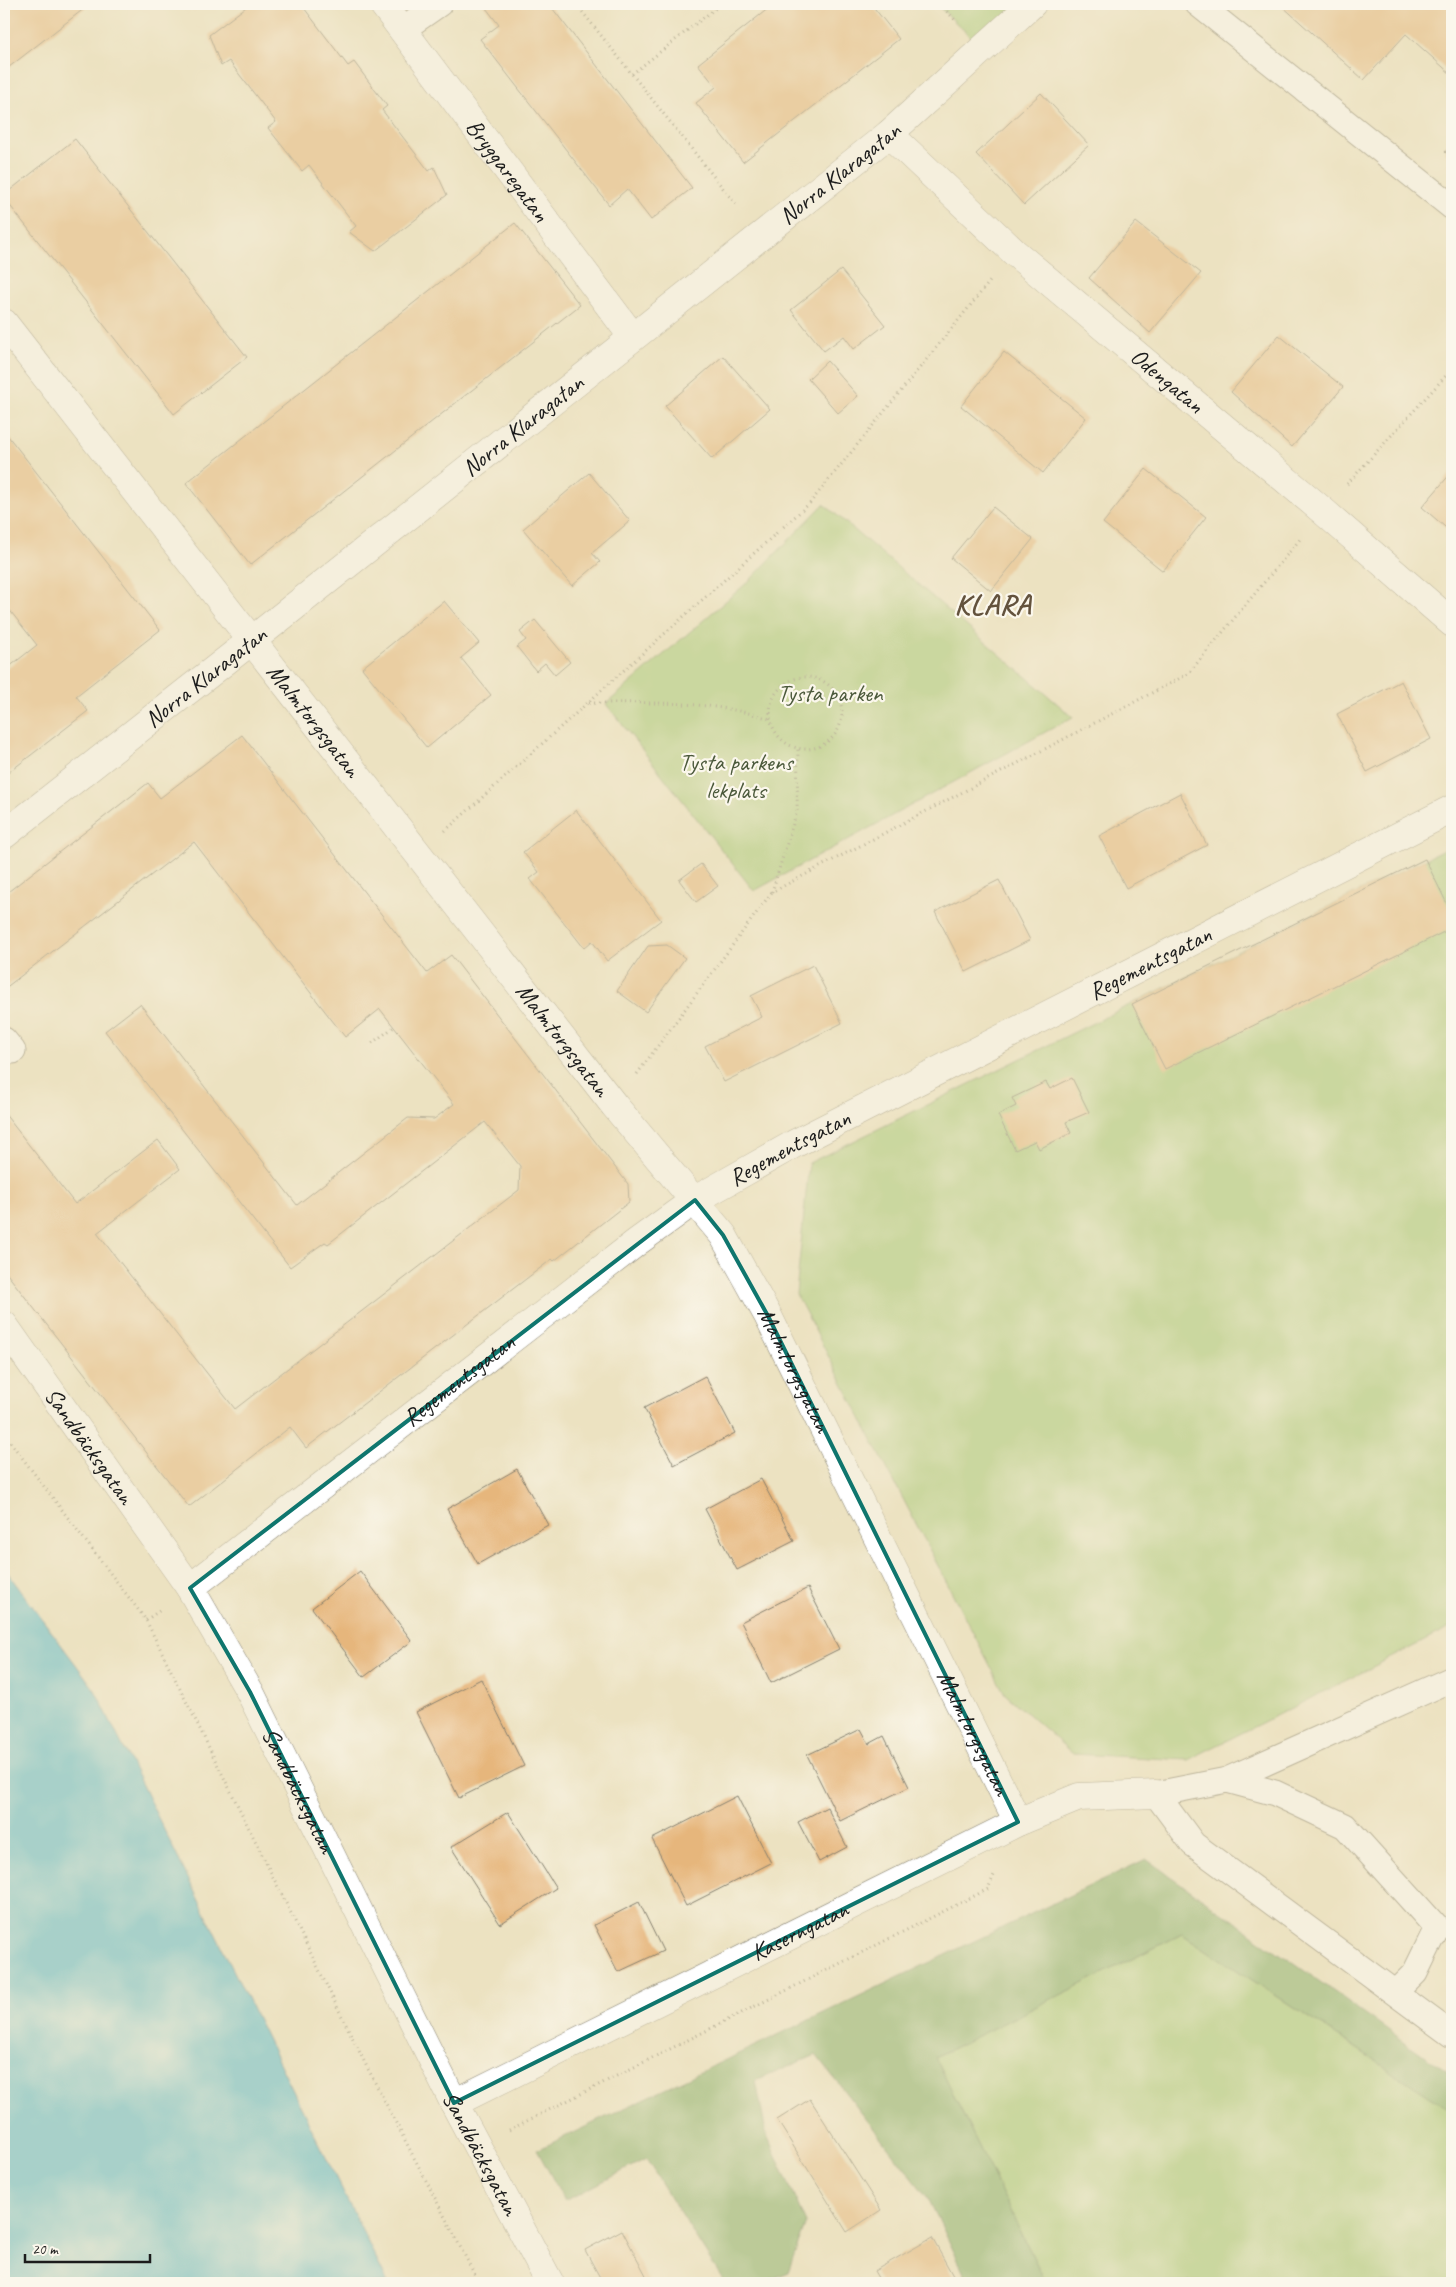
<svg xmlns="http://www.w3.org/2000/svg" width="1456" height="2287" viewBox="0 0 1456 2287" font-family="Caveat,sans-serif">
  <rect width="100%" height="100%" fill="#fbf7ec"/>
  <filter id="ink" filterUnits="userSpaceOnUse"><feTurbulence type="fractalNoise" baseFrequency=".02" numOctaves="2"/><feDisplacementMap in="SourceGraphic" scale="10" xChannelSelector="R" yChannelSelector="G"/><feConvolveMatrix kernelMatrix="1 2 1 2 8 2 1 2 1" color-interpolation-filters="sRGB"/></filter>
  <filter id="wash" filterUnits="userSpaceOnUse"><feTurbulence type="fractalNoise" baseFrequency=".0096" numOctaves="4" result="noise"/><feDisplacementMap in="SourceGraphic" scale="20" xChannelSelector="R" yChannelSelector="G"/><feGaussianBlur stdDeviation="1.12" result="paint"/><feColorMatrix in="noise" values="0 0 0 0 0 0 0 0 0 0 0 0 0 0 0 0 0 1.4 0 .05"/><feComposite in="paint" operator="in"/></filter>
  <g filter="url(#wash)">
    <rect width="100%" height="100%" fill="#ece2c1"/>
    <!-- green -->
    <path fill="#a1c975" stroke="#5e7248" d="M936 4H1032L984 49Z
      M824 504 1073 717 754 891 606 704 749 581Z
      M1452 846V1627L1188 1760 1073 1754 1005 1694 796 1294 809 1163Z
      M1182 1934 1452 2111V2283H1046L935 2057Z"/>
    <!-- forest -->
    <path fill="#80ad66" stroke="#4e6441" d="M1146 1859 1452 2075V2111L1182 1934 935 2057 1046 2283H969L928 2198 816 2055 756 2081 766 2133 806 2223 788 2272 761 2283H725L646 2159 565 2201 537 2150Z"/>
    <!-- water -->
    <path fill="#54bbd2" stroke="#386c77" d="M4 1568 95 1690 388 2283H4Z"/>
    <g id="blocks">
      <!-- building -->
      <path fill="#e6b67b" d="M4 4H90L4 71Z
        M250 4H301L348 66 354 62 387 106 382 110 429 171 434 167 447 195 375 251 349 232 356 226 309 165 302 171 268 128 276 122 229 61 221 66 209 35Z
        M483 4H549L692 188 651 220 627 189 609 205 480 39 499 25Z
        M774 4H871L899 39 743 162 696 103 716 87 698 64Z
        M1280 4H1452V75L1406 34 1364 80Z
        M1041 93 1089 145 1024 205 976 154Z
        M75 139 247 357 174 414 4 198V195Z
        M1452 144V159L1445 152Z
        M1136 222 1201 273 1150 333 1089 278Z
        M515 223 580 305 250 565 186 483Z
        M841 270 885 325 854 349 844 336 824 351 791 310Z
        M1279 335 1343 387 1292 447 1231 392Z
        M1004 352 1086 418 1043 473 961 406Z
        M723 356 770 409 712 459 665 406Z
        M827 361 858 396 838 413 808 379Z
        M4 431 160 630 76 696 88 711 4 776V671L37 645 4 603Z
        M1146 469 1206 517 1163 571 1103 523Z
        M1452 472V533L1422 507Z
        M589 473 630 521 592 553 600 562 572 586 523 529Z
        M993 507 1033 539 991 591 951 558Z
        M444 601 479 643 461 658 491 695 427 748 362 668Z
        M535 620 570 662 555 675 545 663 536 671 517 647 526 640 520 632Z
        M1401 681 1431 739 1367 772 1337 714Z
        M242 735 427 973 451 955 628 1184 629 1202 554 1261 552 1259 306 1448 290 1427 189 1507 4 1270V1113L75 1204 158 1140 180 1169 97 1233 235 1409 519 1190 520 1166 485 1122 328 1244 325 1242 290 1267 105 1031 140 1004 297 1205 408 1118 434 1119 454 1104 380 1009 345 1037 194 842 4 989V895L148 783 160 798Z
        M1180 793 1207 845 1126 888 1099 836Z
        M576 810 661 920 607 961 592 941 584 948 530 879 539 872 523 852Z
        M1425 859 1452 914V928L1165 1069 1132 1004Z
        M701 864 718 886 696 902 679 880Z
        M999 880 1030 940 966 972 935 912Z
        M667 945 685 958 646 1012 617 991 648 946Z
        M813 965 842 1023 724 1082 705 1046 762 1017 751 996Z
        M1072 1078 1089 1112 1066 1122 1071 1133 1039 1149 1035 1141 1015 1150 998 1115 1016 1106 1012 1098 1046 1082 1050 1089Z
        M705 1376 735 1433 674 1465 644 1408Z
        M517 1469 548 1525 478 1564 447 1509Z
        M761 1479 794 1541 737 1570 705 1509Z
        M360 1571 412 1641 364 1677 312 1608Z
        M808 1588 839 1649 771 1683 741 1622Z
        M481 1679 524 1766 459 1798 416 1712Z
        M861 1729 869 1744 884 1736 909 1787 840 1821 807 1755Z
        M737 1796 771 1863 686 1906 652 1839Z
        M827 1807 847 1847 819 1862 798 1822Z
        M508 1812 556 1888 500 1924 451 1847Z
        M639 1902 663 1951 618 1972 594 1925Z
        M810 2099 881 2210 847 2232 777 2120Z
        M622 2230 650 2283H603L585 2250Z
        M932 2238 957 2283H881L874 2271Z"/>
    </g>
  </g>
  <g filter="url(#ink)">
    <use href="#blocks" fill-opacity="0" stroke="#847f6e" stroke-width="1"/>
    <g fill="none" stroke-linecap="round" stroke-linejoin="round">
      <defs>
        <path id="lane" d="M1198 4 1452 207
          M403 29 439 4
          M4 1040 13 1051
          M1452 1679 1227 1780 1156 1794 1193 1844 1452 2035
          M1227 1780 1275 1793 1345 1826 1437 1928 1415 1973 1395 1993"/>
        <g id="street">
          <path id="s1" d="M383 4 632 336"/>
          <path id="s2" d="M889 134 1014 252 1323 511 1452 623"/>
          <path id="s3" d="M4 323 614 1105 723 1235 768 1316 1018 1822"/>
          <path id="s4" d="M4 835 251 641 889 134 1032 4"/>
          <path id="s5" d="M190 1588 637 1242 695 1200 794 1144 1452 809"/>
          <path id="s6" d="M454 2103 1018 1822 1079 1797 1156 1794"/>
        </g>
        <g id="secondary">
          <path id="s7" d="M4 1325 190 1588 250 1692 454 2103 550 2283"/>
        </g>
      </defs>
      <!-- lane casing -->
      <use href="#lane" stroke="#847f6e" stroke-width="27"/>
      <!-- street casing -->
      <use href="#street" stroke="#847f6e" stroke-width="29"/>
      <!-- secondary casing -->
      <use href="#secondary" stroke="#847f6e" stroke-width="29"/>
      <!-- path -->
      <path stroke="#847f6e" stroke-width="3" stroke-dasharray="1 4" stroke-linecap="butt" d="M576 4 738 207
        M940 4 957 22
        M632 74 721 4
        M1347 484 1452 369
        M770 713a36 36 0 1 1 72 0a36 36 0 1 1-72 0Z
        M589 703C652 703 710 700 770 719
        M445 831 810 503 991 280
        M772 892 797 811 798 749
        M372 1043 394 1027
        M637 1074 772 892 1188 674 1301 538
        M4 1434 146 1620 366 2065 479 2283
        M146 1620 162 1609
        M509 2130 988 1889 994 1875"/>
      <!-- lane -->
      <use href="#lane" stroke="#fff" stroke-width="25"/>
      <!-- street -->
      <use href="#street" stroke="#fff" stroke-width="28"/>
      <!-- secondary -->
      <use href="#secondary" stroke="#fff" stroke-width="28"/>
    </g>
  </g>
  <!-- marked area -->
  <path d="M0 0H1456V2287H0ZM695 1200 723 1235 768 1316 1018 1822 454 2103 250 1692 190 1588Z" fill="#ece2c1" fill-opacity=".55" fill-rule="evenodd"/>
  <path fill="none" stroke="#0f766e" stroke-width="4" stroke-linejoin="round" d="M695 1200 723 1235 768 1316 1018 1822 454 2103 250 1692 190 1588Z"/>
  <g text-anchor="middle" stroke-width="4.5" stroke-linejoin="round" paint-order="stroke">
    <!-- street labels -->
    <g font-size="24" fill="#1c1c1c" stroke="#fbf7ec">
      <text dy="8" stroke="none"><textPath href="#s1" startOffset="208">Bryggaregatan</textPath></text>
      <text dy="8" stroke="none"><textPath href="#s4" startOffset="1066">Norra Klaragatan</textPath></text>
      <text dy="8" stroke="none"><textPath href="#s2" startOffset="372">Odengatan</textPath></text>
      <text dy="8" stroke="none"><textPath href="#s4" startOffset="661">Norra Klaragatan</textPath></text>
      <text dy="8" stroke="none"><textPath href="#s4" startOffset="256">Norra Klaragatan</textPath></text>
      <text dy="8" stroke="none"><textPath href="#s3" startOffset="504">Malmtorgsgatan</textPath></text>
      <text dy="8" stroke="none"><textPath href="#s5" startOffset="1150">Regementsgatan</textPath></text>
      <text dy="8" stroke="none"><textPath href="#s3" startOffset="909">Malmtorgsgatan</textPath></text>
      <text dy="8" stroke="none"><textPath href="#s5" startOffset="745">Regementsgatan</textPath></text>
      <text dy="8" stroke="none"><textPath href="#s3" startOffset="1314">Malmtorgsgatan</textPath></text>
      <text dy="8" stroke="none"><textPath href="#s5" startOffset="340">Regementsgatan</textPath></text>
      <text dy="8" stroke="none"><textPath href="#s7" startOffset="148">Sandbäcksgatan</textPath></text>
      <text dy="8" stroke="none"><textPath href="#s3" startOffset="1719">Malmtorgsgatan</textPath></text>
      <text dy="8" stroke="none"><textPath href="#s7" startOffset="552">Sandbäcksgatan</textPath></text>
      <text dy="8" stroke="none"><textPath href="#s6" startOffset="386">Kaserngatan</textPath></text>
      <text dy="8" stroke="none"><textPath href="#s7" startOffset="958">Sandbäcksgatan</textPath></text>
    </g>
    <!-- park labels -->
    <g font-size="24" fill="#4b593b" stroke="#fbf7ec">
      <text x="830" y="701">Tysta parken</text>
      <text x="736" y="770">Tysta parkens<tspan x="736" dy="28">lekplats</tspan></text>
    </g>
    <!-- district labels -->
    <g font-size="29" font-weight="bold" letter-spacing="1" fill="#63523d" stroke="#fbf7ec">
      <text x="993" y="614">KLARA</text>
    </g>
  </g>
  <!-- margin -->
  <rect width="1456" height="2287" fill="none" stroke="#fbf7ec" stroke-width="20"/>
  <!-- scale -->
  <path d="M25 2254v8h125v-8" fill="none" stroke="#1c1c1c" stroke-width="2.5"/>
  <text x="32" y="2254" font-size="15" fill="#1c1c1c" stroke="#fbf7ec" stroke-width="4" paint-order="stroke">20 m</text>
</svg>
